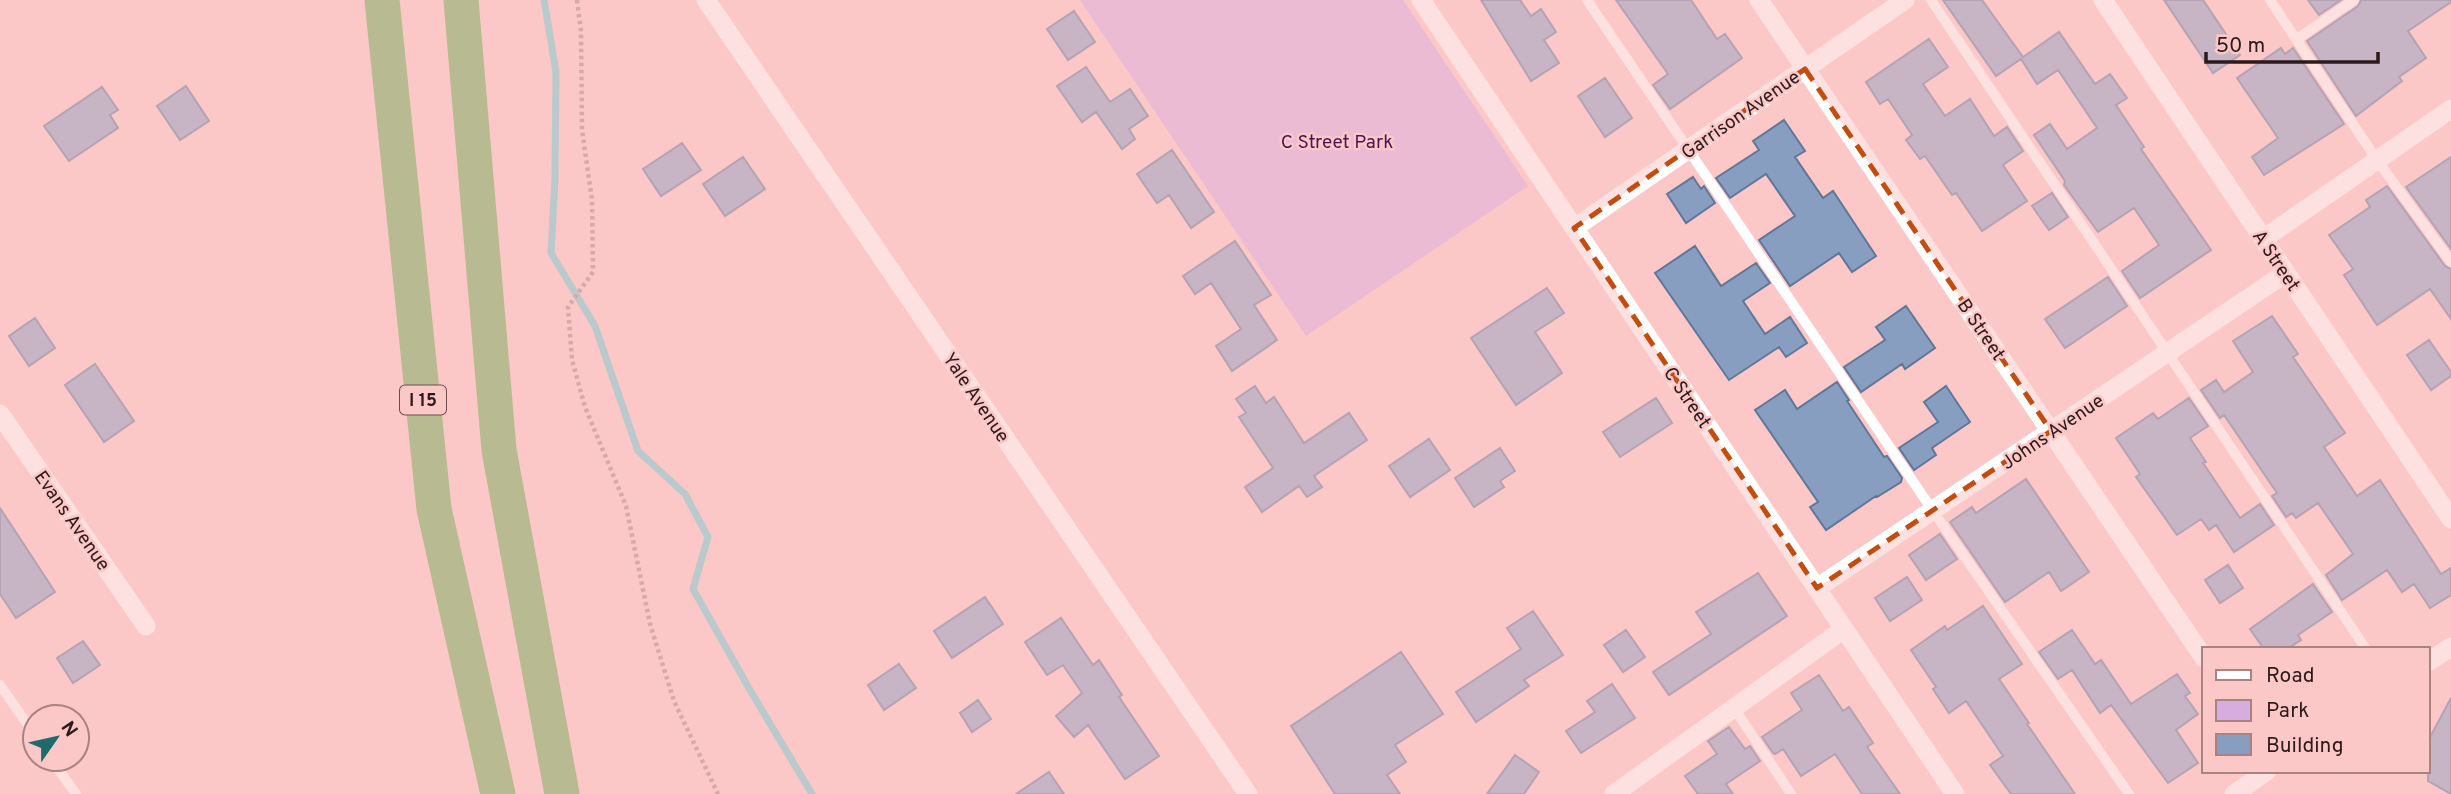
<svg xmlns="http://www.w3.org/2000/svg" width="2451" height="794" viewBox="0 0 2451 794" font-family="Overpass,sans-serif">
  <rect width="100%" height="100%" fill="#fbc7c7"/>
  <!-- green -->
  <path fill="#d5aedf" d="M1080 0H1403L1528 186 1306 336Z"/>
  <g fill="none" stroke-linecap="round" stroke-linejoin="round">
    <!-- stream -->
    <path stroke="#6accd0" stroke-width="7" d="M544 0 556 72 555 178 551 253 595 326 638 451 685 494 708 537 693 589 750 690 812 794"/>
  </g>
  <!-- building -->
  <path fill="#879ec1" stroke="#617799" stroke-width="2" d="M1481 0H1520L1531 16 1541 9 1556 32 1544 40 1559 63 1531 81Z
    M1616 0H1691L1717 39 1725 34 1742 58 1670 109 1653 85 1668 74Z
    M1943 0H1982L2023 57 2059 32 2095 84 2110 74 2127 98 2116 105 2144 147 2141 149 2211 250 2140 298 2122 271 2159 245 2134 208 2098 232 2064 185 2065 181 2034 135 2050 124 2067 149 2097 128 2058 70 2037 84 2021 59 1996 76Z
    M2164 0H2203L2240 55 2213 73Z
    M2308 0H2341L2319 15Z
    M2361 0H2451V2L2408 31 2426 58 2399 77 2402 81 2356 116 2307 41 2358 6Z
    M1074 11 1095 42 1068 60 1047 29Z
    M1929 39 1948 67 1923 84 1945 116 1970 99 1994 136 2007 127 2023 151 2003 165 2027 201 1982 231 1956 193 1952 195 1925 156 1920 159 1906 140 1912 135 1888 99 1880 104 1866 82Z
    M2281 48 2285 54 2293 48 2344 124 2264 175 2252 157 2278 138 2237 78Z
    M1086 67 1110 102 1130 89 1148 116 1129 129 1135 139 1122 149 1096 112 1082 122 1057 86Z
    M1605 78 1632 118 1605 137 1578 96Z
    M186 86 209 121 180 140 157 106Z
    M102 87 118 110 110 115 118 128 69 161 44 126Z
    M1784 120 1805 151 1795 157 1823 198 1833 191 1876 256 1852 272 1839 253 1790 286 1759 240 1795 216 1766 174 1730 198 1716 178 1759 150 1753 141Z
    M682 143 701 170 661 196 643 169Z
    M1172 150 1214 212 1191 228 1169 195 1157 203 1137 174Z
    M743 157 765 189 725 216 703 184Z
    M2451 157V249L2406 187Z
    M1693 177 1701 189 1704 186 1715 203 1686 223 1667 194Z
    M2387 186 2445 266 2451 269V319L2430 289 2377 325 2344 275 2353 269 2329 235 2370 207 2366 200Z
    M2052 193 2068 217 2049 230 2032 206Z
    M1235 241 1271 295 1254 305 1277 340 1232 371 1216 346 1241 329 1211 283 1195 294 1183 276Z
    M1695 246 1721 286 1756 263 1770 283 1743 301 1765 334 1790 317 1807 343 1786 357 1779 347 1729 380 1655 273Z
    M2108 277 2127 306 2065 348 2045 319Z
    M1547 288 1564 313 1535 332 1562 373 1516 405 1471 338Z
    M1906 306 1935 348 1905 369 1902 364 1861 392 1844 367 1885 340 1876 327Z
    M2272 316 2298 354 2293 357 2345 433 2324 447 2357 496 2380 480 2441 574 2451 568V595L2430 608 2414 584 2402 592 2387 570 2342 600 2326 575 2353 554 2318 503 2296 518 2292 513 2286 517 2272 496 2277 493 2224 415 2220 418 2201 390 2216 380 2224 392 2253 372 2233 341Z
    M35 318 55 348 29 366 9 336Z
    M2429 340 2451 372V376L2431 390 2407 355Z
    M95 364 134 421 104 442 65 385Z
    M1837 382 1849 400 1847 401 1884 457 1887 456 1902 478 1901 482 1877 497 1876 496 1826 530 1810 507 1818 502 1755 410 1785 390 1797 409Z
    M1255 386 1266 403 1274 397 1304 443 1349 413 1367 440 1314 476 1322 487 1307 497 1299 486 1262 512 1245 487 1273 468 1239 417 1246 413 1236 399Z
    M1946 386 1970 422 1932 448 1936 455 1914 470 1899 448 1938 422 1924 402Z
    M1656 398 1672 423 1620 457 1603 432Z
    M2189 398 2208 426 2190 438 2206 462 2203 463 2240 518 2260 504 2274 525 2234 552 2216 525 2209 530 2201 519 2177 535 2136 477 2140 474 2116 438 2153 413 2158 419Z
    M1429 439 1450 470 1410 497 1389 466Z
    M1500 448 1515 471 1500 481 1504 487 1474 507 1455 478Z
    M2026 479 2089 572 2061 591 2049 572 2005 602 1950 522 1972 507 1976 513Z
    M0 508 55 592 16 618 0 594Z
    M1940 534 1957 559 1926 580 1909 555Z
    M2228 565 2243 588 2220 603 2205 580Z
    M1758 573 1787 616 1669 695 1653 672 1711 634 1696 612Z
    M1907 577 1922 600 1890 621 1875 598Z
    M2313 584 2332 612 2298 635 2301 640 2287 649H2264L2250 629Z
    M985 597 1003 624 952 658 934 631Z
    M1983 606 2022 664 1999 679 2029 723 2027 724 2075 794H2011L1990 765 2003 756 1966 701 1949 713 1933 689 1936 687 1911 650 1945 626 1947 630Z
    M1533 611 1563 655 1524 680 1529 686 1476 722 1456 692 1521 649 1507 628Z
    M1061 618 1093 665 1099 660 1122 695 1119 697 1159 756 1125 779 1088 725 1074 737 1056 716 1082 693 1063 665 1047 675 1025 642Z
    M1626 630 1645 657 1623 672 1604 645Z
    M2072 630 2095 664 2101 660 2131 704 2177 674 2190 693 2185 696 2198 714 2176 730 2198 763 2168 783 2111 705 2100 713 2072 670 2058 679 2039 652Z
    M83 641 100 665 73 683 57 658Z
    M1401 652 1443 714 1395 745 1406 762 1387 775 1400 794H1335L1291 726Z
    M899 664 916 688 884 710 868 685Z
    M1819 675 1843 711 1849 707 1873 743 1867 747 1900 794H1862L1835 754 1801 776 1783 749 1775 754 1773 753 1762 737 1802 710 1791 693Z
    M1612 684 1635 718 1581 753 1566 731 1595 712 1587 701Z
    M2451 698V794L2428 781V741Z
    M978 700 991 719 972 732 960 713Z
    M1729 727 1745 749 1750 746 1760 761 1726 784 1733 794H1698L1685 776 1717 754 1708 741Z
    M1515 755 1539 772 1524 794H1487Z
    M1049 772 1064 794H1016Z"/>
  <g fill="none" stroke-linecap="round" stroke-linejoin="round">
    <!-- path -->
    <path stroke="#ae8686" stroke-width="4.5" stroke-dasharray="3.5 3.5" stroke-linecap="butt" d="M577 0 581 31 582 130 592 200 593 272 568 307 572 360 585 407 626 506 650 624 674 701 718 794"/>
    <!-- service -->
    <path stroke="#fff" stroke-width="10" d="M1587 0 1933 511 2129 794
      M1931 0 2366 649
      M2270 0 2377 160 2451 262
      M2297 39 2354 0
      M0 685 35 735
      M1734 708 1791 794
      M51 759 76 794"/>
    <!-- minor -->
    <path stroke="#fff" stroke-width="19" d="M706 0 1248 794
      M1421 0 1955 794
      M1759 0 2204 658
      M2103 0 2451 519
      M1574 228 1905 0
      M2263 239 2451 109
      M0 414 146 626
      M1817 588 2286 273
      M2428 662 2451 647
      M1614 794 1844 629
      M2234 794 2267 771"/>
    <!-- motorway -->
    <path stroke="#66ad52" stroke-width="35" d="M382 0 434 509 498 794
      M461 0 499 450 562 794"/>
  </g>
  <!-- marked area -->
  <path d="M0 0H2451V794H0ZM1805 69 2051 431 1817 588 1574 228Z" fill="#fbc7c7" fill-opacity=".55" fill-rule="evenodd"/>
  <path fill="none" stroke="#c34c0f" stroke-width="5" stroke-dasharray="14 9" stroke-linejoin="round" d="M1805 69 2051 431 1817 588 1574 228Z"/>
  <g text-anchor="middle" stroke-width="5" stroke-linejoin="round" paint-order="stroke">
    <!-- shield labels -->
    <rect fill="#fbc7c7" stroke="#6b4e4e" stroke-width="2" x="400" y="385.5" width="46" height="29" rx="5"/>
    <g font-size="18" font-weight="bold" fill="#2d1a1a">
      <text x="423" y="406">I 15</text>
    </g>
    <!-- street labels -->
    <g font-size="19" fill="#2d1a1a" stroke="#fbc7c7">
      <text transform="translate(1740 114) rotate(-35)" y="7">Garrison Avenue</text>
      <text transform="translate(2277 260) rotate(56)" y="7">A Street</text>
      <text transform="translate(1982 329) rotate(56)" y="7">B Street</text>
      <text transform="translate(977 397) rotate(56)" y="7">Yale Avenue</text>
      <text transform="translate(1688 397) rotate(56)" y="7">C Street</text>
      <text transform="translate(2052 431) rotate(-34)" y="7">Johns Avenue</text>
      <text transform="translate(73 520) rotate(55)" y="7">Evans Avenue</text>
    </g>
    <!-- park labels -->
    <g font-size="19" fill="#4a1357" stroke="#fbc7c7">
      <text x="1337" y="148">C Street Park</text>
    </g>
  </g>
  <!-- legend -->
  <rect x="2202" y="647" width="228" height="126" fill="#fbc7c7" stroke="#a98282" stroke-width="2"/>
  <rect x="2216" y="670" width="35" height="10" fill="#ffffff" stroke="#a98282" stroke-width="2"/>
  <text x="2266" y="682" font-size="21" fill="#2d1a1a">Road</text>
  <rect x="2216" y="700" width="35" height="21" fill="#d5aedf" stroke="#a98282" stroke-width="2"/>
  <text x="2266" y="717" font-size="21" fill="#2d1a1a">Park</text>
  <rect x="2216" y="734" width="35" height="21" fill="#879ec1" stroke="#a98282" stroke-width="2"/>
  <text x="2266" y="752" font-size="21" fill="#2d1a1a">Building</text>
  <!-- north arrow -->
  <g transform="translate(56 738) rotate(56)"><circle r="33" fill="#fbc7c7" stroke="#a98282" stroke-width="2"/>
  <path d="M0-5L12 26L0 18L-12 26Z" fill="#1e6b6e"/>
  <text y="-10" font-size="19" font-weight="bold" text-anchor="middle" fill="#2d1a1a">N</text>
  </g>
  <!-- scale -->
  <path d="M2206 52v10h172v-10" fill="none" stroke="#2d1a1a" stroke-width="3.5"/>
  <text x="2216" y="52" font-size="21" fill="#2d1a1a" stroke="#fbc7c7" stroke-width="5" paint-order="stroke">50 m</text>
</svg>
